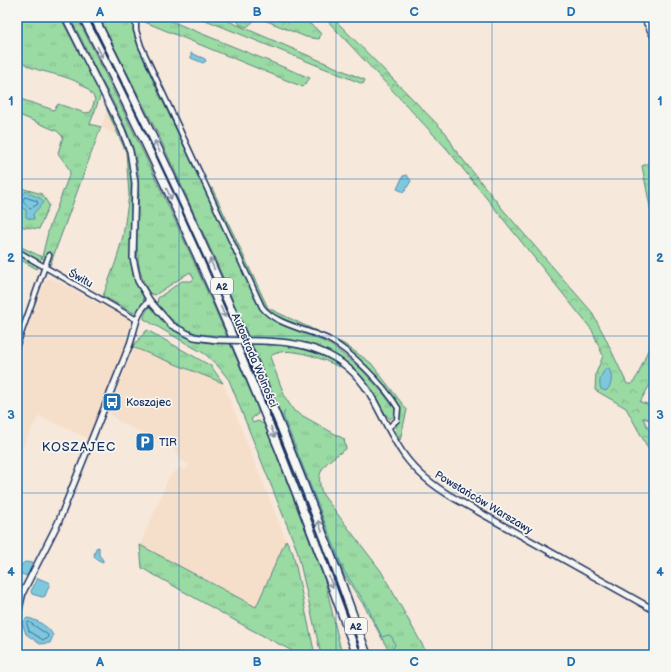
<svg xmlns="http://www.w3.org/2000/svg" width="671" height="672" viewBox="0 0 671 672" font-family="'Balsamiq Sans',sans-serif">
  <defs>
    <pattern id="grass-tufts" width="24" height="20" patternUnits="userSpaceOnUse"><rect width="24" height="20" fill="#9adaa3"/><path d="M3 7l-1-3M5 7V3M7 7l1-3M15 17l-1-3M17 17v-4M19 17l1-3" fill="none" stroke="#84bb8f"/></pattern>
    <pattern id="forest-crowns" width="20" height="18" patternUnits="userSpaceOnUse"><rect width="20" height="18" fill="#9adaa3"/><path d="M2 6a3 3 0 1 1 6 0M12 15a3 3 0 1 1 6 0" fill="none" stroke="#84bb8f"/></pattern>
  </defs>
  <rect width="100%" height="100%" fill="#f6e8db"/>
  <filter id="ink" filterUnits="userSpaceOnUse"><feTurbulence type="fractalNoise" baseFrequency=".025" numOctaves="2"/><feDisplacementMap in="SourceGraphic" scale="8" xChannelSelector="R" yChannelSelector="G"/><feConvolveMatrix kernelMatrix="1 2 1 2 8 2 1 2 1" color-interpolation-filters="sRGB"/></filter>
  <g filter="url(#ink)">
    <!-- built -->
    <path fill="#f6dfca" d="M107 110 119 136 101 127Z
      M51 278 131 320 124 350 89 439 39 416 23 446 17 464V359L45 280Z
      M134 348 223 383 286 540 257 607 140 545 170 475 180 468 186 470 189 464 182 461 173 448 118 421 108 412Z"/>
    <!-- grass -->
    <path fill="url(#grass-tufts)" stroke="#5a8480" d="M17 17H60L101 94 90 124 101 127 49 268 42 257 49 228 70 173 69 169 58 153 63 137 57 131 17 114V98L54 110 58 104 85 113 91 112 95 99C82 75 52 76 30 67 26 65 21 61 17 58Z
      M69 17H77C142 146 202 276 258 409V414L251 419 253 423 258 421 265 425 325 581 342 655H321L297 550 229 380 218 366 205 354 144 319V315L149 307C158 310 163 320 169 326 183 339 200 342 218 344L215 337C187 333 176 326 157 304L158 298 182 281H192L194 278 190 272 155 295 149 293C126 252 144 209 137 166 132 133 110 97 95 68 87 51 79 33 69 17Z
      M85 17H91L106 48 102 50Z
      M99 17H133L135 38 153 81 263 312 271 318 331 345 360 368 383 393 395 409V415L390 419C380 410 377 395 369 385 340 347 306 341 262 338L264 343C294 345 314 350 340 365L339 367C324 359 284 343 270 357L285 397 294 411 344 439 346 449C326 462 313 470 323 495L381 571 428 655H391L365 607 344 575 271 390 215 259 158 134Z
      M140 17H161L310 78 303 87 140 20Z
      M198 17H219L365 80 363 84Z
      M128 93 158 153 266 394 334 571 331 575 304 505 125 95Z
      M106 104 127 150 131 167V262C132 266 132 271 133 275 137 289 154 302 134 313L103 296 116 261 123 236 129 195 126 152 107 110Z
      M17 187 42 194 49 205 39 229 17 226Z
      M212 188 268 308 344 344 371 363 407 410 400 440 395 431 401 412 399 404 352 354 330 339 270 313 264 306 209 189Z
      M147 330 211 366 223 383 132 347Z
      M286 540 293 553 315 655H300L250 629 142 568 140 545 256 607Z"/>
    <!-- forest -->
    <path fill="url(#forest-crowns)" stroke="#5a8480" d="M235 17C263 17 302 9 321 34L319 39 306 37 262 19H256L247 27 240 25Z
      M324 17H332L446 133 456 151 505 212 591 311 604 335 627 384H632L638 375 654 335 652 381 640 402 654 406V421L643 418 654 440V459L626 408 595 390 596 373 603 356 592 330 447 149Z
      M654 161V227L642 166Z
      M17 245 42 257 37 269 17 258Z"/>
    <!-- water -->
    <path fill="#7ec8de" stroke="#568bab" d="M191 53 205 59 206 61 203 63 191 58Z
      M407 175 411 181 404 192 397 189 403 176Z
      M26 191C32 196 39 196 44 202L33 214 34 219H30L26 217V210L21 207 18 201Z
      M606 369H609C613 376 612 385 606 391L601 389C598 382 601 374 606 369Z
      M99 547V555L103 560V562L96 559 94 556 96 548Z
      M25 562 33 563 27 576 21 574 19 571 21 565Z
      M38 578 50 583 45 596 42 597 32 594 31 591Z
      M27 618C36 619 51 628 53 636L50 643 40 644 26 634 22 623Z"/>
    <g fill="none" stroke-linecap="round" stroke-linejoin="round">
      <!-- shore -->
      <path stroke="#436c91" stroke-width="1" d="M25 197 37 201 38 204 30 209 23 201Z
        M29 622 48 635 47 639 43 640 29 631 27 624Z"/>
      <!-- stream -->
      <path stroke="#568bab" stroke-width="1" d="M285 411 283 415 284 418 344 571 366 604 382 637 388 635 392 637 395 645 391 651 393 655"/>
      <defs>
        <path id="minor" d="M136 17V30L141 46 262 307C274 324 309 330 328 339 351 351 384 385 398 408L397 420 388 428
          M643 17 654 38
          M17 251 137 320
          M17 345 49 255"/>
        <path id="tertiary" d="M65 17 122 130 130 151 135 183 133 258 138 281 150 301 171 325 194 337 217 340
          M263 341C312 342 350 356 374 401 384 419 392 438 404 455 417 473 435 487 454 498L654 610
          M17 618 23 592 58 523 130 344C135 330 136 310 150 301"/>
        <path id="motorway" d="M83 17C189 223 279 437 357 655
          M94 17C198 224 291 436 367 655"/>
      </defs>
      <!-- minor casing -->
      <use href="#minor" stroke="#1b2f5e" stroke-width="7"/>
      <!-- tertiary casing -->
      <use href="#tertiary" stroke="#1b2f5e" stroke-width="8"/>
      <!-- motorway casing -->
      <use href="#motorway" stroke="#1b2f5e" stroke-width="10"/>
      <!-- minor -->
      <use href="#minor" stroke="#f6f6f2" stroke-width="4"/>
      <!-- tertiary -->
      <use href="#tertiary" stroke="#f6f6f2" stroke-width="5"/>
      <!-- motorway -->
      <use href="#motorway" stroke="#f6f6f2" stroke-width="7"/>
      <defs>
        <path id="tertiary-bridge" d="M217 340 263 341"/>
      </defs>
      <!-- tertiary-bridge casing -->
      <use href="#tertiary-bridge" stroke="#1b2f5e" stroke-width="8" stroke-linecap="butt"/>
      <!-- tertiary-bridge -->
      <use href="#tertiary-bridge" stroke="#f6f6f2" stroke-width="5"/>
    </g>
    <!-- one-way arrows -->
    <defs><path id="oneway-shaft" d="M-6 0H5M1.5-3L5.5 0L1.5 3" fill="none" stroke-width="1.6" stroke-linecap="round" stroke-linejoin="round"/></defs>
    <g stroke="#8892a8">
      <use href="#oneway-shaft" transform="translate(100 52) rotate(64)"/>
      <use href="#oneway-shaft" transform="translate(157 146) rotate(-116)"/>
      <use href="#oneway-shaft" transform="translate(169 194) rotate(65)"/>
      <use href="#oneway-shaft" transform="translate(212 264) rotate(-114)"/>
      <use href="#oneway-shaft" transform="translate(223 312) rotate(66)"/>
      <use href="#oneway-shaft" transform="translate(273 432) rotate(68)"/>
      <use href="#oneway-shaft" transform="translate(320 526) rotate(-111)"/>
      <use href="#oneway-shaft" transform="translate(331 582) rotate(70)"/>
    </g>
  </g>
  <!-- grid -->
  <path fill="none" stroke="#1f6fb2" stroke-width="1" stroke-opacity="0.55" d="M179 17V655M336 17V655M492 17V655M17 179H654M17 336H654M17 493H654"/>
  <!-- icons -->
  <defs>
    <symbol id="bus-square" viewBox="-11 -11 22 22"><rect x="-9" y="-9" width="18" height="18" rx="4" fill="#1f6fb2" stroke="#f6f6f2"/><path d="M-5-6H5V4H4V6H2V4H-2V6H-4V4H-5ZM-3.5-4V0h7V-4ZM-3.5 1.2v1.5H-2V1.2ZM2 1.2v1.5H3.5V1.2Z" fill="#fff"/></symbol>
    <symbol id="parking-square" viewBox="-11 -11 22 22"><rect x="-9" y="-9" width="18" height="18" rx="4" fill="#1f6fb2" stroke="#f6f6f2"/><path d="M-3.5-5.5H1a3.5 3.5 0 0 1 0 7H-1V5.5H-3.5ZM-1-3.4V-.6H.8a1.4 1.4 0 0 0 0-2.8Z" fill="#fff"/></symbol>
  </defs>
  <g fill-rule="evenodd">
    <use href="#bus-square" x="101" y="391" width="22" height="22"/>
    <use href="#parking-square" x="134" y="431" width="22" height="22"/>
  </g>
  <g text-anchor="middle" stroke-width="3.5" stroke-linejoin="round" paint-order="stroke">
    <!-- shield labels -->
    <g fill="#f6f6f2" stroke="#5d6b8a" stroke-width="1">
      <rect x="211" y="278" width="22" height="16" rx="3"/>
      <rect x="345" y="618" width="22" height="16" rx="3"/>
    </g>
    <g font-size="10" font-weight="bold" fill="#1b2f5e">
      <text x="222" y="290">A2</text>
      <text x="356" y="630">A2</text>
    </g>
    <!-- street labels -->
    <g font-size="11" fill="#1b2f5e" stroke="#f6f6f2">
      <text transform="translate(81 278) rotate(29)" y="4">Świtu</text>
      <text transform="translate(255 360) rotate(67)" y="4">Autostrada Wolności</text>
      <text transform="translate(484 502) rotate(31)" y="4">Powstańców Warszawy</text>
    </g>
    <!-- poi labels -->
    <g font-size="11" fill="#1b2f5e" stroke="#f6f6f2" text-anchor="start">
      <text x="126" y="406">Koszajec</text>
      <text x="159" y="446">TIR</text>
    </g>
    <!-- quarter labels -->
    <g font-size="13" letter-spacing="1" fill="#1b2f5e" stroke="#f6f6f2">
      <text x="79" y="451">KOSZAJEC</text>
    </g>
  </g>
  <!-- margin -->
  <rect width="671" height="672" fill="none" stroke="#f6f6f2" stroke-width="44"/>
  <rect x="22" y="22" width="627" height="628" fill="none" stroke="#1f6fb2" stroke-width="1.5"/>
  <g font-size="13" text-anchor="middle" font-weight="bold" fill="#1f6fb2">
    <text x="100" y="16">A</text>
    <text x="257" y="16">B</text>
    <text x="414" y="16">C</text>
    <text x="571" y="16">D</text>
    <text x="11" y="105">1</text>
    <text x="660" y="105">1</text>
    <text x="11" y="262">2</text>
    <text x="660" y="262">2</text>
    <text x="11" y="419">3</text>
    <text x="660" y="419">3</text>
    <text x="11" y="576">4</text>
    <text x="660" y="576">4</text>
    <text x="100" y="666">A</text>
    <text x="257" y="666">B</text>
    <text x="414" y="666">C</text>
    <text x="571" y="666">D</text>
  </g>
</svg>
